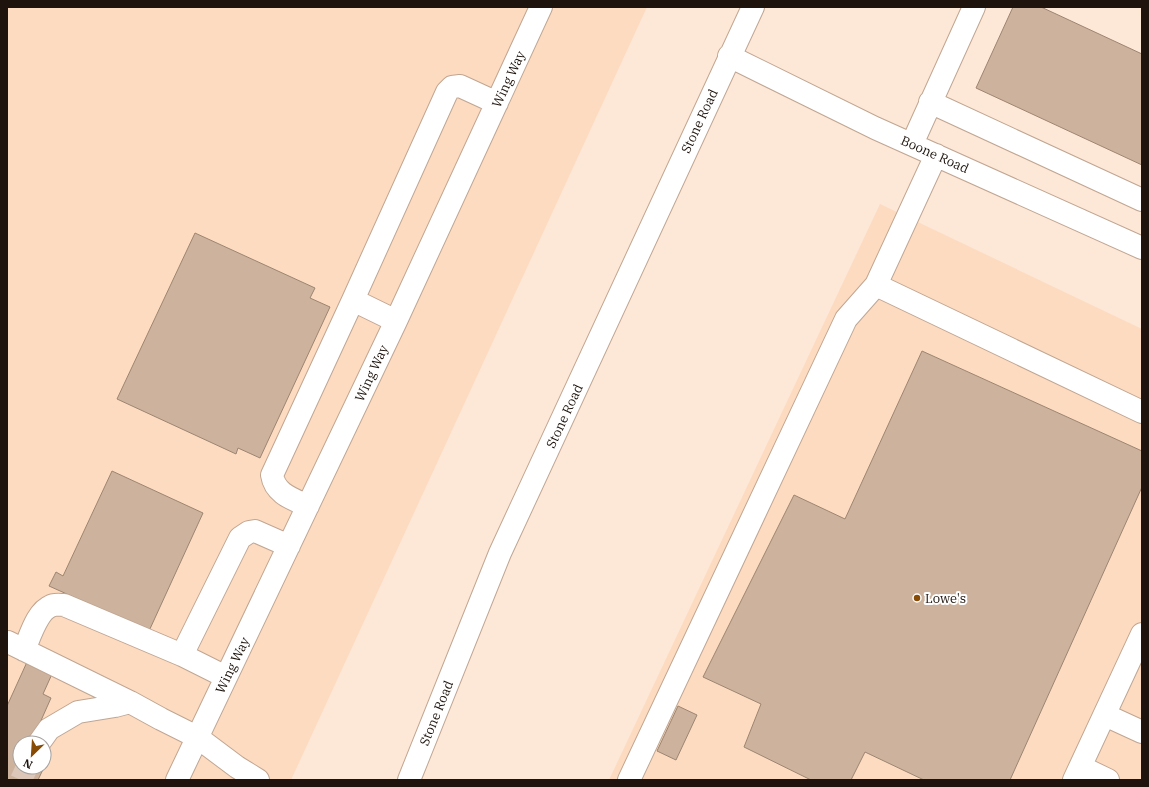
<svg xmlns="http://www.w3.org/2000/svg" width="1149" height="787" viewBox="0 0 1149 787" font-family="'IBM Plex Serif',serif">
  <rect width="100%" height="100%" fill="#fde7d6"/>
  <!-- built -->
  <path fill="#fddbc0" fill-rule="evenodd" d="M7 7H647L291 780H7ZM20 743H44V767H20Z
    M880 204 1142 329V780H609Z"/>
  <!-- building -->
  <path fill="#cdb39e" stroke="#9d8571" d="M1013 7H1041L1142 54V165L976 88Z
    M195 233 315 288 310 298 330 307 260 458 238 448 236 454 117 399Z
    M922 351 1142 451V487L1010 780H924L865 752 851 780H811L744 747 761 704 703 677 794 495 845 519Z
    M112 471 203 513 149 631 49 586 56 572 63 576Z
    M27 662 52 674 43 694 51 698 31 743H20V767H44V759L47 761 38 780H7V706Z
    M678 706 697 715 676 760 657 751Z"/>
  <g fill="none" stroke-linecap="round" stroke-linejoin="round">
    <!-- minor-tunnel -->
    <path stroke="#dcc7b8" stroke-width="22" stroke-dasharray="22 11" stroke-linecap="butt" d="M21 780 27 767"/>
    <defs>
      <path id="minor" d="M729 56 875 128 1142 248
        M930 102 1142 200
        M912 144 974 7
        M936 155 876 285 1142 412
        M353 300 396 321
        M308 506C293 499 275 494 272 475L353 300 447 92 452 87 460 86 497 103
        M8 642 130 702 161 719 197 737 237 767 258 780
        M24 650C30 637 37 611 51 606 54 604 60 605 64 605L182 655 240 538 249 532 255 531 289 546
        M182 655 226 677
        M1105 715 1142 732
        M39 743 49 729 78 712 115 706 130 702
        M1081 767 1108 780
        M177 780 396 321 541 7
        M409 780 500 553 753 7
        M629 780 846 319 876 285
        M1074 780 1142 634"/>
    </defs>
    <!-- minor casing -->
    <use href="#minor" stroke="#c0a692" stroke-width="24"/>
    <!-- minor -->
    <use href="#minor" stroke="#fff" stroke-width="22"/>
  </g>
  <!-- markers -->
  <circle fill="#874b06" stroke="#fff" stroke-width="1.5" cx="917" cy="598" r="4"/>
  <g text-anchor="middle" stroke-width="4" stroke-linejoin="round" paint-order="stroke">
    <!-- street labels -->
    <g font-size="13" fill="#1e140d" stroke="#fff">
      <text transform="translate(508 79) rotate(-65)" y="5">Wing Way</text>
      <text transform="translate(699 121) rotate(-65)" y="5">Stone Road</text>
      <text transform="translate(935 154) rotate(24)" y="5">Boone Road</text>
      <text transform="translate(371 373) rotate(-65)" y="5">Wing Way</text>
      <text transform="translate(564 416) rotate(-65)" y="5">Stone Road</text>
      <text transform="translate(232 665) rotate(-64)" y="5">Wing Way</text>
      <text transform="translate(436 713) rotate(-68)" y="5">Stone Road</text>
    </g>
    <!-- poi labels -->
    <g font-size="13" fill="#1e140d" stroke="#fff" text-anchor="start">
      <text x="925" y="603">Lowe's</text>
    </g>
  </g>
  <!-- border -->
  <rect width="1149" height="787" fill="none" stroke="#1e140d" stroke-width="16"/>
  <!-- north arrow -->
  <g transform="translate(32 755) rotate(205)"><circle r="19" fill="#ffffff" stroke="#a5a19e"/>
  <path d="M0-3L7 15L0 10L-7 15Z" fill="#874b06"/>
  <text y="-6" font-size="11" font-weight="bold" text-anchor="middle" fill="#1e140d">N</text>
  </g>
</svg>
